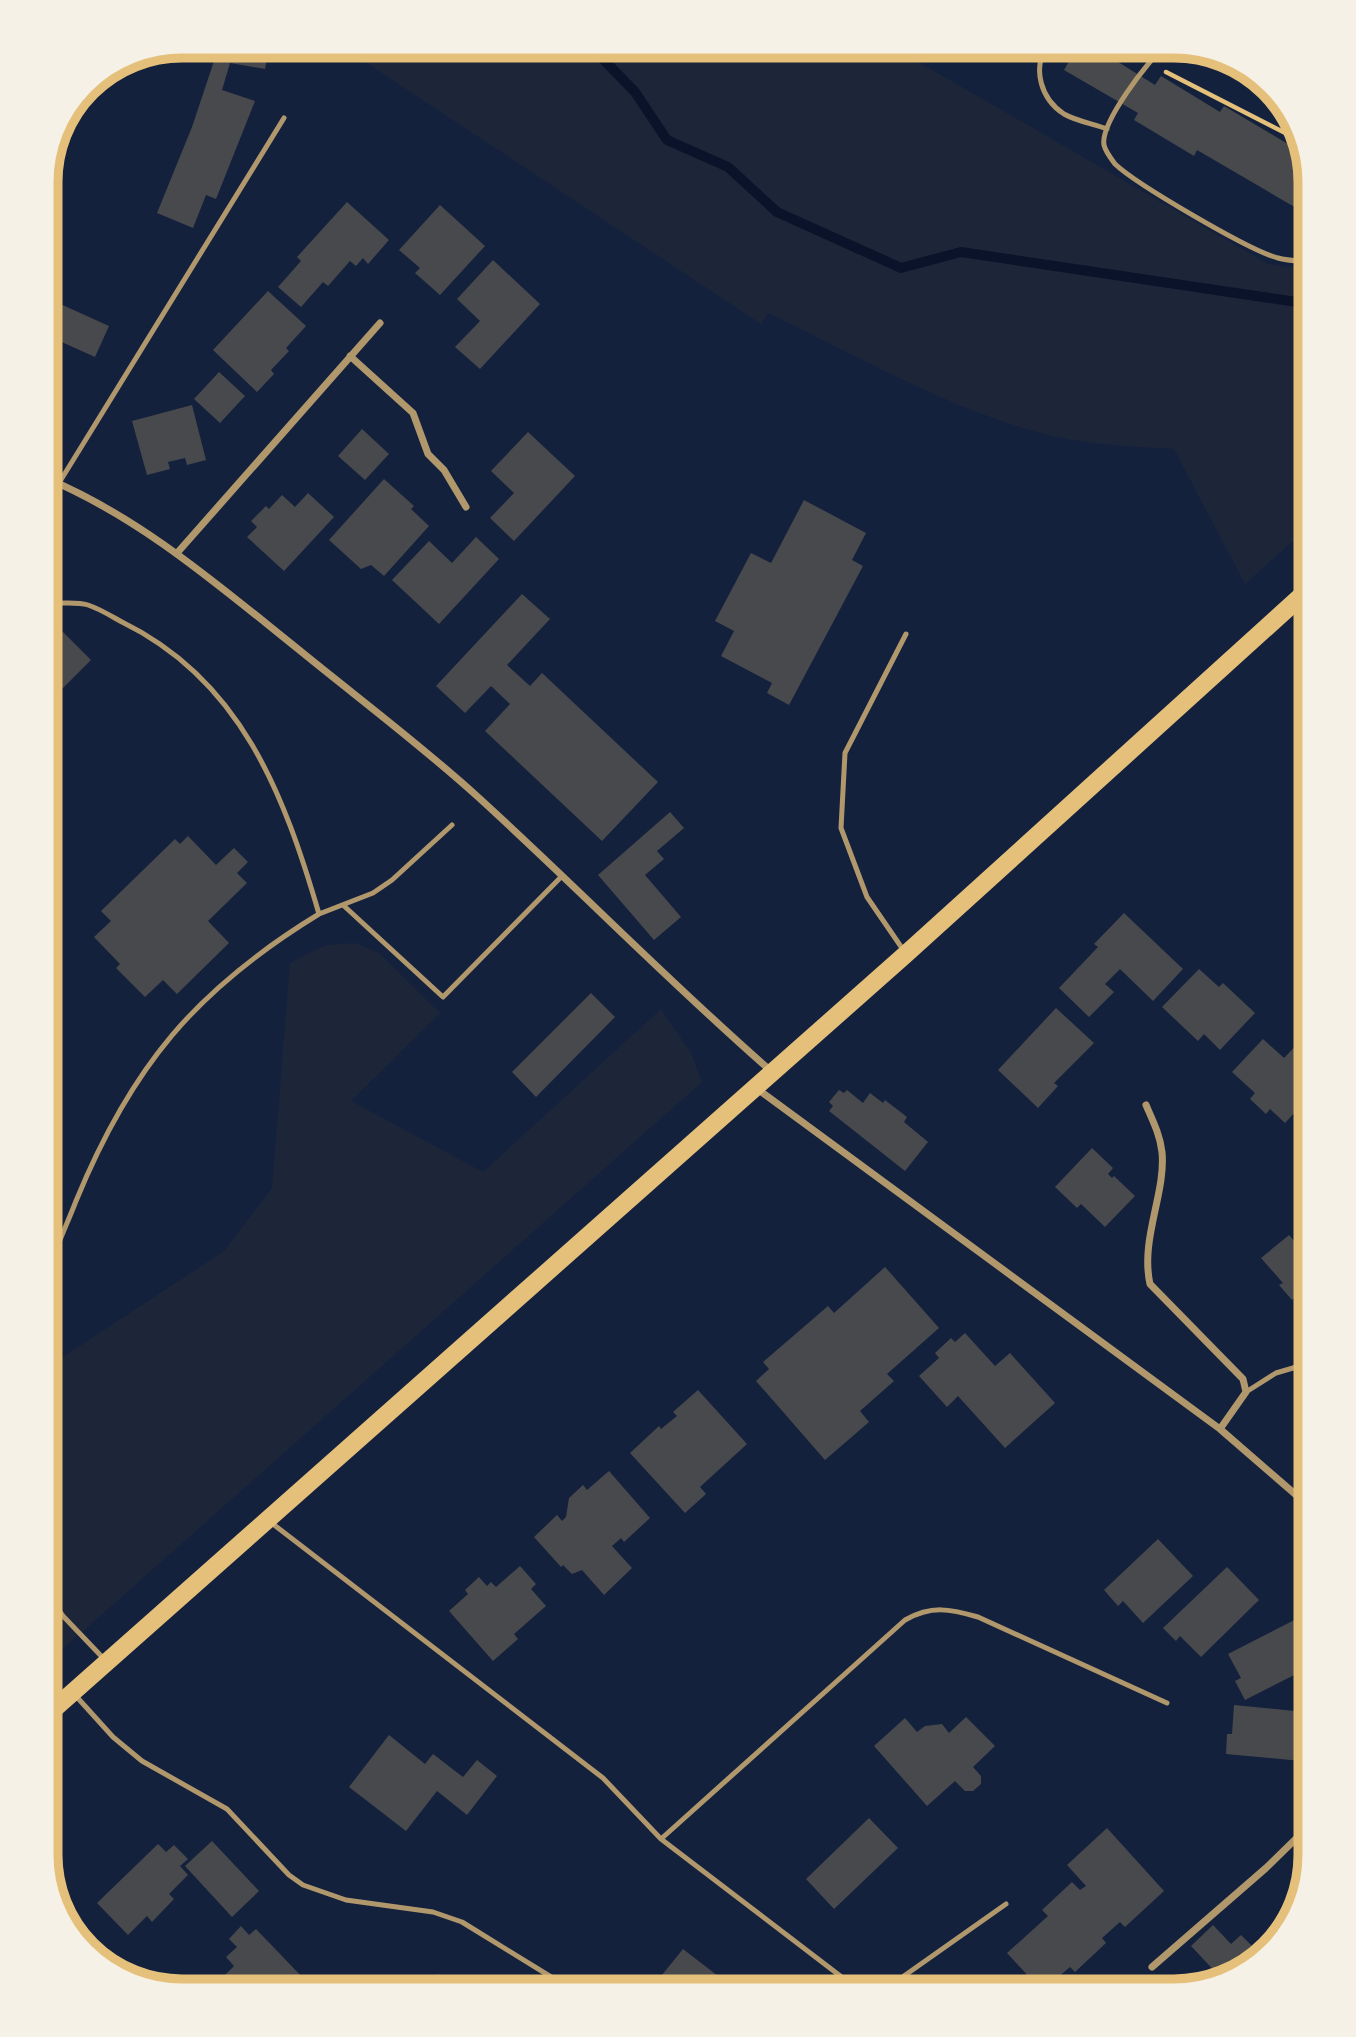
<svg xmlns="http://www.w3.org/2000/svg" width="1356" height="2037" viewBox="0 0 1356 2037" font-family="'PT Sans',sans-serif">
  <rect width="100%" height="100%" fill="#14213d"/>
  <!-- green -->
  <path fill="#1d2539" d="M341 46H891L1268 264 1310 270V526L1245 584 1174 449C1128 446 1082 445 1037 432 943 406 856 355 768 313L761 324Z
    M355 943 379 953 440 1013 351 1101 483 1172 661 1009 691 1053 702 1082 46 1664V1343L63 1357 224 1251 272 1188 290 963 326 945Z"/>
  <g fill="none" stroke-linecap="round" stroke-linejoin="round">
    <!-- stream -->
    <path stroke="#0b132b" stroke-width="10" d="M574 46 601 57 635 92 667 140 728 167 777 212 901 268 961 252 1310 304"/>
  </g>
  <!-- building -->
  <path fill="#48494c" d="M208 46H269L265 69 230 63 222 90 255 101 216 199 206 195 193 228 157 213 192 127 215 58H206Z
    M1078 46H1139L1130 61 1118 55 1115 60 1155 85 1161 76 1220 112 1224 106 1303 153 1310 182V216L1197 150 1194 156 1134 120 1138 113 1064 70Z
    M347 202 389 240 368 264 363 258 356 266 350 261 328 286 323 282 301 307 278 287 301 261 297 257Z
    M440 205 485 246 440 295 415 273 420 268 399 250Z
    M493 260 540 304 480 369 455 347 480 321 457 299Z
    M268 291 306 326 286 348 289 351 271 370 274 374 257 392 213 350Z
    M56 302 109 326 95 357 46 335V312L51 314Z
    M219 372 245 396 220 423 194 399Z
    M192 405 206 460 187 465 185 458 168 462 170 469 147 475 132 421Z
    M362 429 389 454 365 480 338 456Z
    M528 432 575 476 514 541 490 518 514 493 491 471Z
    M384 479 414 506 411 509 429 526 384 576 371 565 361 569 329 540Z
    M308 493 334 517 284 571 247 537 257 527 251 521 266 506 269 509 282 495 295 507Z
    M804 500 866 533 852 560 863 566 789 705 767 693 772 683 721 656 734 631 715 621 751 553 771 563Z
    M476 537 499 559 439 624 392 580 429 541 452 563Z
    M522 594 550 619 507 665 530 686 542 673 658 782 602 841 485 731 510 704 491 686 465 713 436 686Z
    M55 624 91 660 46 705V633Z
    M670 812 684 828 657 851 664 859 645 875 681 917 654 940 598 875Z
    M188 836 216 865 234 848 248 862 237 873 247 883 208 921 229 943 177 994 163 980 145 997 116 968 120 964 94 937 111 921 101 911 175 839 180 844Z
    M1124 913 1183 969 1153 1001 1120 969 1105 984 1114 992 1089 1017 1059 988 1098 947 1094 944Z
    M1199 969 1219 987 1223 983 1255 1013 1220 1050 1204 1034 1198 1041 1162 1007Z
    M591 993 615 1017 536 1097 512 1072Z
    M1056 1008 1094 1043 1054 1083 1058 1086 1038 1108 998 1070Z
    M1303 1038 1310 1045V1096L1285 1123 1270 1109 1266 1114 1250 1099 1255 1093 1232 1072 1263 1039 1284 1058Z
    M839 1090 844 1093 847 1090 863 1103 870 1093 883 1103 885 1100 907 1117 904 1122 928 1142 905 1171 829 1111 833 1106 829 1102Z
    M1092 1148 1113 1168 1108 1174 1112 1178 1114 1176 1135 1196 1105 1227 1081 1204 1077 1208 1055 1187Z
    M1289 1235 1303 1251 1310 1245V1284L1292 1300 1279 1285 1283 1283 1261 1258Z
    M885 1267 939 1328 887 1374 894 1381 860 1411 869 1422 825 1460 756 1381 769 1369 763 1362 828 1306 834 1313Z
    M965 1333 995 1366 1010 1353 1055 1403 1005 1448 958 1396 947 1407 919 1376 939 1358 935 1353 951 1338 955 1342Z
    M698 1390 747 1444 700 1487 706 1494 685 1513 630 1453 659 1426 661 1429 677 1416 673 1412Z
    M609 1471 650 1518 624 1542 621 1538 612 1546 632 1568 604 1595 582 1570 572 1574 563 1565 561 1567 534 1537 557 1515 562 1521 566 1517 569 1498 583 1485 587 1490Z
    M1158 1539 1193 1576 1143 1623 1123 1601 1118 1606 1104 1590Z
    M520 1566 536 1584 531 1589 546 1606 514 1634 518 1639 493 1661 449 1611 468 1594 465 1590 479 1577 487 1586 491 1582 496 1587Z
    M1227 1567 1259 1600 1201 1657 1180 1636 1176 1641 1163 1628Z
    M1302 1616 1310 1633V1667L1245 1700 1235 1681 1241 1678 1228 1654Z
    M1234 1705 1305 1712 1301 1761 1226 1754 1227 1734H1232Z
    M966 1717 995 1746 973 1767 981 1776V1784L973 1791H965L955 1781 927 1806 874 1746 905 1718 917 1732 925 1726 942 1724 949 1733Z
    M389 1735 425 1764 433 1754 463 1777 477 1760 497 1776 467 1815 437 1791 406 1831 349 1787Z
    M869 1818 898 1848 834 1909 806 1879Z
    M1107 1828 1164 1891 1125 1927 1120 1922 1102 1938 1106 1943 1075 1972 1070 1967 1042 1991 1007 1953 1048 1916 1042 1910 1072 1882 1080 1890 1086 1886 1067 1865Z
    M212 1841 259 1891 232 1917 185 1866Z
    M158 1844 166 1852 174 1845 188 1859 180 1866 188 1875 169 1894 174 1899 152 1922 147 1916 128 1935 97 1903Z
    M1213 1925 1231 1944 1241 1935 1261 1955 1242 1973 1222 1979 1191 1946Z
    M241 1926 249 1935 256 1929 306 1981 316 1978 323 1985 322 1991H238L224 1976 234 1966 226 1957 237 1947 229 1939Z
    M683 1949 718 1976 706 1991H649Z
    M438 1974 461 1991H425Z"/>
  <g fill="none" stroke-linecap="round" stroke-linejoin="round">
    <!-- path -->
    <path stroke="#e5c07b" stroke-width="4.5" d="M1166 72 1299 140
      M1285 106 1294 120"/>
    <!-- service -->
    <path stroke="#b1986c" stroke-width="5" d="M1047 46C1032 69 1041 99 1064 114 1076 121 1094 124 1107 129
      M1165 46C1148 61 1100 123 1104 145 1105 150 1112 160 1115 164 1136 184 1250 251 1278 258 1288 261 1300 261 1310 262
      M59 483 284 118
      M343 905 443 997 562 876
      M319 914 373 893 392 880 452 825
      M904 951 867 897 841 828 845 753 906 634
      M46 1280C53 1253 66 1227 76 1201 131 1067 196 989 319 914 284 794 241 680 122 622 111 616 100 609 88 605 76 601 59 604 46 603
      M1246 1392 1276 1373 1310 1363
      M269 1521 603 1778 661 1839 856 1988 874 1991 894 1983 1006 1904
      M46 1592 63 1616 105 1660
      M75 1695 113 1737 142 1761 227 1809 289 1875 303 1885 346 1900 433 1912 462 1922 574 1991
      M661 1839 905 1620C932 1605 950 1609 978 1617L1167 1703"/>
    <!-- minor -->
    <path stroke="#b1986c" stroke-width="7" d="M350 356 413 413 428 454 444 470 466 507
      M46 478C141 518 218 585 298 649 358 698 421 745 478 797 577 887 670 983 771 1071
      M178 552 380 323
      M756 1088 1220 1429 1310 1507
      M1146 1105C1153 1121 1160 1135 1162 1152 1166 1193 1140 1239 1150 1284L1243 1379 1246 1392 1220 1429
      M1152 1967 1266 1868 1310 1825"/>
    <!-- primary -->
    <path stroke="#e5c07b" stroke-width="18" d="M46 1716 906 954 1310 588"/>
  </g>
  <!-- crop -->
  <path d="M0 0H1356V2037H0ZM182 58H1174A124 124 0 0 1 1298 182V1855A124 124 0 0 1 1174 1979H182A124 124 0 0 1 58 1855V182A124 124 0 0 1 182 58Z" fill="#f6f1e7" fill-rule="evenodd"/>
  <path fill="none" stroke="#e5c07b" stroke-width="9" d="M182 58H1174A124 124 0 0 1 1298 182V1855A124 124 0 0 1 1174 1979H182A124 124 0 0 1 58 1855V182A124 124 0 0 1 182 58Z"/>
</svg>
